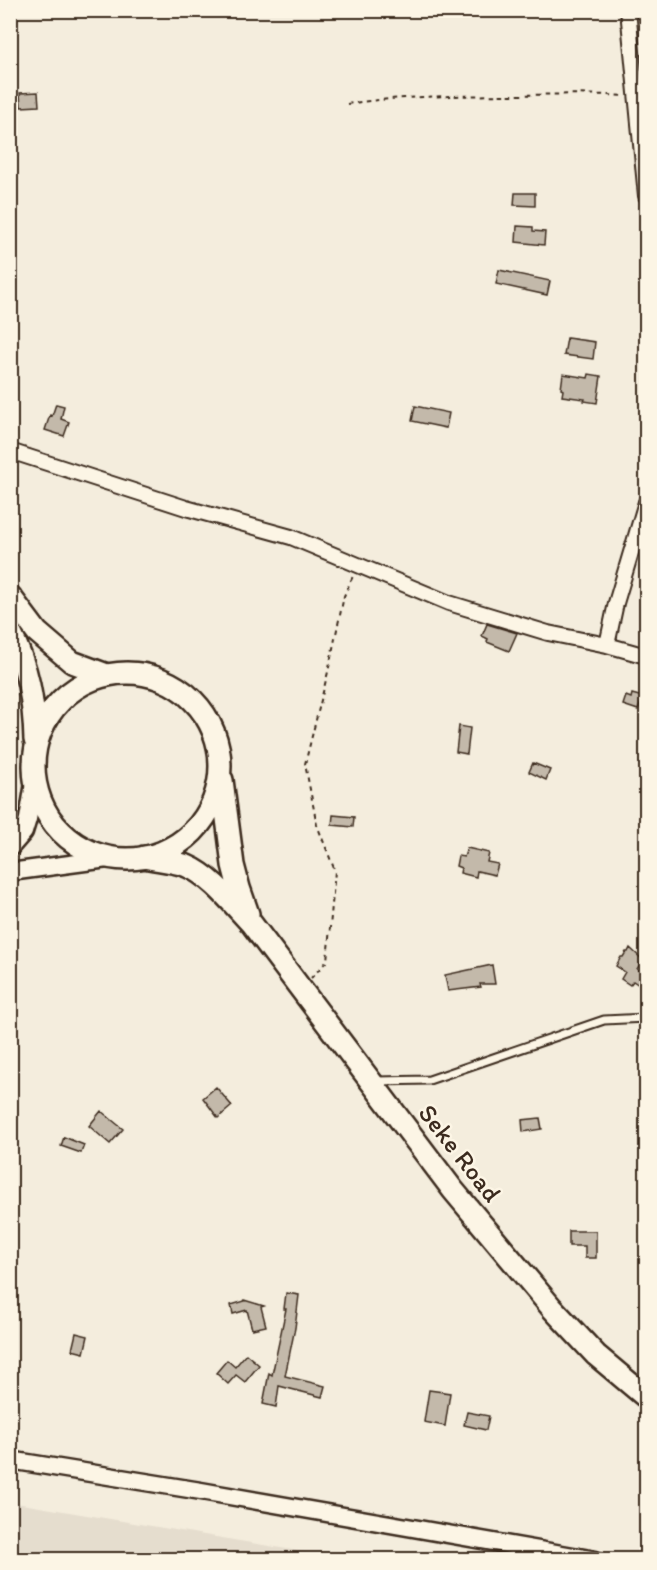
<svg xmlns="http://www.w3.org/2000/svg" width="657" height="1570" viewBox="0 0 657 1570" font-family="Itim,sans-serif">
  <rect width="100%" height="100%" fill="#f4eddd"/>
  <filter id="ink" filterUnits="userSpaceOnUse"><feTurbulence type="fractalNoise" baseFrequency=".0167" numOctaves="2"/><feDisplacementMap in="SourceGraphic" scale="12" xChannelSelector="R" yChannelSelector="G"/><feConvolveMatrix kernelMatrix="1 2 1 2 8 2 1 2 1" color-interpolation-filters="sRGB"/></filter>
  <g filter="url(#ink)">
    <!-- built -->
    <path fill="#e5ddce" d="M10 1502 128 1522 345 1559H11Z"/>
    <!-- building -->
    <path fill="#c3b9aa" stroke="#3b2a1e" stroke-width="1.5" d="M38 92 39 106 21 107 20 93Z
      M515 193H535V206L514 205Z
      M517 226 533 227V231L545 232 544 245 516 242Z
      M499 270 550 281 547 295 496 284Z
      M567 338 595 342 593 359 564 355Z
      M563 374 588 378 589 374 601 376 597 403 584 401 585 399 562 396 563 390 561 389Z
      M56 404 64 406 61 419 69 422 64 436 45 430 50 415 52 416Z
      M415 406 449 413 446 428 412 421Z
      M487 624 517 633 509 651 487 642 488 639 482 636Z
      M632 694 643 697 638 710 623 705 626 696 631 698Z
      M459 726 470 728 467 754 456 752Z
      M533 763 550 770 546 780 529 772Z
      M333 815 354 817 353 827 332 825Z
      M467 848 489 853 487 862 498 864 495 875 477 871 476 877 460 873 461 868 456 866 458 856 464 857Z
      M630 948 643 960 637 969 645 974 639 985 633 981 630 985 621 979 625 972 616 966 621 957H623L626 952H628Z
      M492 965 495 984H480L481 987 448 991 445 975Z
      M216 1087 232 1106 218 1118 203 1098Z
      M101 1111 123 1129 110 1144 89 1126Z
      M540 1118 542 1129 523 1132 522 1120Z
      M64 1137 84 1145 81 1153 61 1146Z
      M569 1231H596V1258H585V1246H569Z
      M286 1293 299 1295 295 1328 285 1376 325 1386 322 1397 279 1386 276 1407 263 1404 269 1373 272 1375 286 1309H284Z
      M244 1300 264 1306 261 1307 266 1326 252 1329 247 1310 233 1314 231 1305 245 1301Z
      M76 1333 88 1336 84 1353 72 1350Z
      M246 1354 259 1365 245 1382 236 1375 228 1384 216 1373 227 1360 235 1367Z
      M429 1390 450 1393 445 1426 424 1422Z
      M467 1412 489 1416 486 1430 464 1425Z"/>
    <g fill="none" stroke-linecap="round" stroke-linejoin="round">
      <defs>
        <path id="service" d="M377 1081 429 1080 604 1020 646 1018"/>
        <path id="minor" d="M628 10 646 196
          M10 451 186 508 291 537 449 603 548 633 607 645 646 656
          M607 645 616 603 646 502"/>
        <path id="tertiary" d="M10 848 24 832 28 819 35 777
          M10 872 115 858
          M10 1460 201 1491 596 1560"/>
        <path id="primary" d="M10 596 37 632 72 662 107 675
          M10 632C28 667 34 701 35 740
          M34 766a93 93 0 1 1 186 0a93 93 0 1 1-186 0Z
          M222 780 233 865 239 888 248 914
          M144 857C158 860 174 861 187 866 211 876 233 904 251 923L453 1190 552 1308 596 1355 646 1397"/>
      </defs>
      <!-- service casing -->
      <use href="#service" stroke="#3b2a1e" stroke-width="11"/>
      <!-- minor casing -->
      <use href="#minor" stroke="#3b2a1e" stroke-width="18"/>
      <!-- tertiary casing -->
      <use href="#tertiary" stroke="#3b2a1e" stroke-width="21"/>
      <!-- primary casing -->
      <use href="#primary" stroke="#3b2a1e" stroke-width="26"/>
      <!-- path -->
      <path stroke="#3b2a1e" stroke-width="2" stroke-dasharray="4.5 4.5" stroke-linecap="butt" d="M347 104C399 96 452 96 504 95 545 95 585 93 625 96
        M311 978 327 961 335 871 317 825 305 764 328 672 344 596 353 576"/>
      <!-- service -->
      <use href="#service" stroke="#fcf5e5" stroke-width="7"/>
      <!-- minor -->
      <use href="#minor" stroke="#fcf5e5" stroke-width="14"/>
      <!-- tertiary -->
      <use href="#tertiary" stroke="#fcf5e5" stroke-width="16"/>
      <!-- primary -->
      <use href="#primary" stroke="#fcf5e5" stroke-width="21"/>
    </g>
  </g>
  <g text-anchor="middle" stroke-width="5" stroke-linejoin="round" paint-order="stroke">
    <!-- street labels -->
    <g font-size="26" fill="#3b2a1e" stroke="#fcf5e5">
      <text transform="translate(460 1153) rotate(52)" y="9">Seke Road</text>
    </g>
  </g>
  <!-- margin -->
  <rect width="657" height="1570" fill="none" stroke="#fcf5e5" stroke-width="36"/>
  <rect x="18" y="18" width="621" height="1534" fill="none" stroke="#3b2a1e" stroke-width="2" filter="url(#ink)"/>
</svg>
